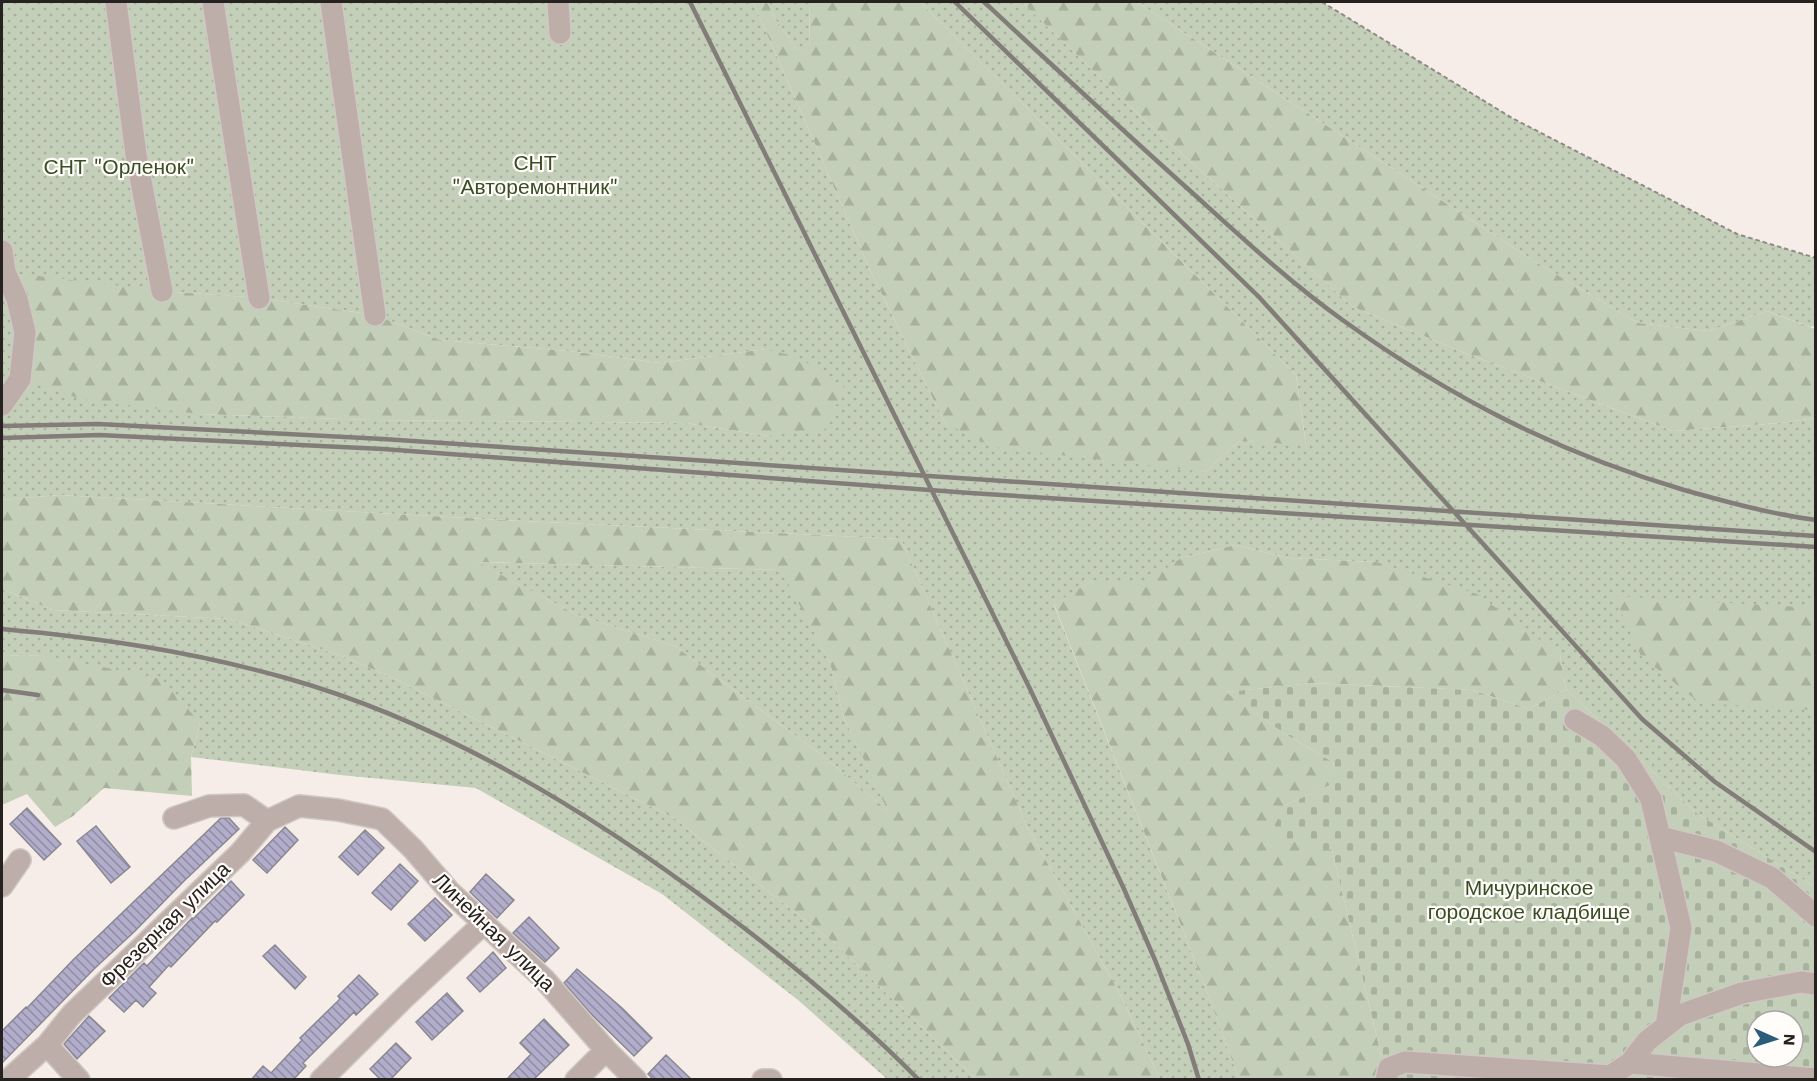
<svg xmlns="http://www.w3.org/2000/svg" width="1817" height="1081" viewBox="0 0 1817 1081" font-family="'Work Sans',sans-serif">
  <defs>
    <pattern id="grass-dots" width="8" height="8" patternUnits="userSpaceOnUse" patternTransform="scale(1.5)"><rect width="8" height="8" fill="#c3cfb8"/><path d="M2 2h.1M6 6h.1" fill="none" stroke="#a7b19e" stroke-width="1.8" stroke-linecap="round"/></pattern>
    <pattern id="forest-firs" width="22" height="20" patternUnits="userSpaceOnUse" patternTransform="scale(1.5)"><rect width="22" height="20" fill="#c3cfb8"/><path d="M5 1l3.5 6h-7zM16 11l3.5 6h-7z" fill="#a7b19e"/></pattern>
    <pattern id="cemetery-stones" width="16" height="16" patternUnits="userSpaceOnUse" patternTransform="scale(1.5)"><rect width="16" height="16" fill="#c3cfb8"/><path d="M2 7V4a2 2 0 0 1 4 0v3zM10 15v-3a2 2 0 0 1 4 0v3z" fill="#a7b19e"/></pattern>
    <pattern id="building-back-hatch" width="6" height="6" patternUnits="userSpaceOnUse" patternTransform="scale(1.5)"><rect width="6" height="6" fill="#b1adca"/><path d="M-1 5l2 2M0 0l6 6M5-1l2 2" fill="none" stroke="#908ca4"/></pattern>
  </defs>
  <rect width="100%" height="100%" fill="#f6ede8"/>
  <!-- grass -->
  <path fill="url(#grass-dots)" fill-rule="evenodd" d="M2 2H753L870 270 945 423 1205 472 1239 441 1306 444 1296 375 920 2H1022L1141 117 1353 307 1470 355 1673 431 1780 423 1815 418V887L1695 812 1566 689 1560 655 1376 562 1289 558 1235 545 1181 558 1149 581H1092L1054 605 1206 989 1239 1079H1160L1122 998 1027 826 901 539 484 519 59 495 2 500ZM162 291 259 298 375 315 440 340 569 351 660 363 765 349 768 436 685 423 372 420 199 414 17 299Z
    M767 2H809L810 48 797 49 775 19Z
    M1137 2H1322L1512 118 1737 234 1815 258V326L1810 327 1767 311 1709 331 1638 323 1539 264Z
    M476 562 782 570 830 663 844 718 889 812 823 756 675 646 577 615Z
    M2 589 53 610 230 619 342 656 393 678 674 818 832 941 976 1079H887L798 1000 662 894 476 788 340 775 191 757 200 723 42 655 2 656Z"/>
  <!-- forest -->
  <path fill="url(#forest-firs)" fill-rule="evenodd" d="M753 2H767L775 19 797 49 810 47 809 2H920L1296 375 1306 445 1239 441 1205 472 993 447 945 423 870 270Z
    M1022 2H1137L1539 264 1638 323 1709 331 1767 311 1815 329V418L1780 423 1673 431 1470 355 1353 307 1141 117Z
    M5 272 162 291 259 298 375 315 440 340 569 351 660 363 765 349 798 357 844 387 826 429 768 436 685 423 372 420 199 414 81 399 20 379 25 332Z
    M59 495 484 519 901 539 1027 826 1122 998 1160 1079H976L832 941 674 818 393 678 342 656 230 619 53 610 2 589V500ZM477 562 781 570 830 663 844 718 888 811 823 756 675 646 577 615Z
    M1235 545 1289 558 1376 562 1477 594 1560 655 1566 689 1529 709 1472 690 1312 683 1226 692 1287 735 1333 762 1337 782 1284 806 1332 850 1380 1050 1384 1079H1239L1206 989 1054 604 1092 581H1148L1181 558Z
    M1614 596 1815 608V710L1700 703 1641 656Z
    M42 655 162 679 200 723 191 757 192 796 104 788 73 816 55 827 27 794 2 805V656Z"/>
  <!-- cemetery -->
  <path fill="url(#cemetery-stones)" fill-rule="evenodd" d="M1312 683 1472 690 1529 709 1566 689 1695 812 1815 887V1079H1384L1380 1050 1332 850 1270 835 1284 806 1336 782 1333 762 1287 735 1225 692ZM1757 1021H1793V1057H1757Z"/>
  <!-- building -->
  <path fill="url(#building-back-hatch)" stroke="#898890" stroke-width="1.5" d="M27 808 61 844 44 860 10 824Z
    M221 818H229L239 829 184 881 134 932 95 968 2 1063V1031L26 1007 27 1008 73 960Z
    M96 826 130 867 111 883 77 841Z
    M285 827 298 840 267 873 253 860Z
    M365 830 384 848 358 875 339 857Z
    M400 864 418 881 391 910 372 893Z
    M486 874 514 900 497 918 470 892Z
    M231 881 244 895 217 922 215 921 171 967 169 965 149 987 156 993 143 1007 136 1000 124 1012 109 998 144 963 147 966 192 918 193 919Z
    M435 898 452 915 425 941 408 924Z
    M529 917 559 948 545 962 513 933Z
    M275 945 306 977 295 989 263 956Z
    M493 952 506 968 480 992 467 978Z
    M577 969 622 1008 652 1038 634 1056 592 1015 564 983Z
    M359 975 378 994 356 1015 354 1012 303 1063 306 1066 293 1080H251L263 1066 271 1073 302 1040 300 1038 340 999 338 996Z
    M447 993 463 1011 432 1040 416 1022Z
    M89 1016 105 1031 77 1059 64 1044Z
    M544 1019 569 1045 533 1080H506L531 1054 520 1043Z
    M396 1043 411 1058 390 1080H381L370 1069Z
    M666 1055 692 1080H654L648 1074Z"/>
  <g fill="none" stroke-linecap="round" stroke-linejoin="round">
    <defs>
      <path id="minor" d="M116 2 136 155 162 291
        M213 2 259 298
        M331 2 375 315
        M558 2 560 33
        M2 251 5 272 17 299 25 332 20 379 2 405
        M1575 720 1602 736 1626 759 1651 799 1681 928 1666 1026
        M174 818 209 806 244 805 267 821
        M1660 837 1716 851 1772 878 1816 916
        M2 886 20 860
        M47 1045 79 1080
        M1630 1063 1816 1079
        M8 1080 47 1045 72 1014 240 853 267 821 299 806 338 810 382 819 413 849 450 892 544 979 606 1050 636 1080
        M321 1080 406 996 484 923
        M576 1080 606 1050
        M763 1080H771
        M1386 1080 1389 1068 1405 1062 1610 1076 1630 1063 1647 1041 1680 1015 1742 993 1801 982 1816 984"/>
    </defs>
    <!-- minor casing -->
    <use href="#minor" stroke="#d0c8c4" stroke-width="24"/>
    <!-- path -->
    <path stroke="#908a87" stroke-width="2" stroke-dasharray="4.5 3" stroke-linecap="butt" d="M1322 2 1512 118 1737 234 1816 258"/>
    <!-- minor -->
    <use href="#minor" stroke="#bdaea9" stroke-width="21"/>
    <!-- rail -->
    <path stroke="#837d7a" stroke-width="4.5" d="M690 2 1031 691 1124 889 1155 960 1188 1044 1199 1080
      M955 2 1259 297 1642 719 1715 782 1816 852
      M984 2C1051 64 1119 127 1187 188 1238 234 1288 281 1344 321 1451 398 1557 452 1684 490 1727 502 1771 514 1816 520
      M2 426 98 424 383 439 1816 536
      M2 438 99 435 383 449 970 493 1816 547
      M2 629C100 638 190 651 286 678 443 722 590 812 719 909 790 962 857 1017 919 1080
      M2 690 38 695"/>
  </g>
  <g text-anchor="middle" stroke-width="4.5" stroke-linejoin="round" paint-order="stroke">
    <!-- park labels -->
    <g font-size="21" fill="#384e23" stroke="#fffcf9">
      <text x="535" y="170">СНТ<tspan x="535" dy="24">"Авторемонтник"</tspan></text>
      <text x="119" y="174">СНТ "Орленок"</text>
      <text x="1529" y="895">Мичуринское<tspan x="1529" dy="24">городское кладбище</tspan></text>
    </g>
    <!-- street labels -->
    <g font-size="21" fill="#252220" stroke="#fffcf9">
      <text transform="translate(165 925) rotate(-44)" y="7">Фрезерная улица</text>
      <text transform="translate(494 932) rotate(44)" y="7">Линейная улица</text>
    </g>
  </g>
  <!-- border -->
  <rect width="1817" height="1081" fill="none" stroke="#252220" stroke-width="6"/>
  <!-- north arrow -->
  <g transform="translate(1775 1039) rotate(93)"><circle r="28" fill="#fffcf9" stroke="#a8a5a2" stroke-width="1.5"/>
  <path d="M0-4.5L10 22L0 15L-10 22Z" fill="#2b5c7a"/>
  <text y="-9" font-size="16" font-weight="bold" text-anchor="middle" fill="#252220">N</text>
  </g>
</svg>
